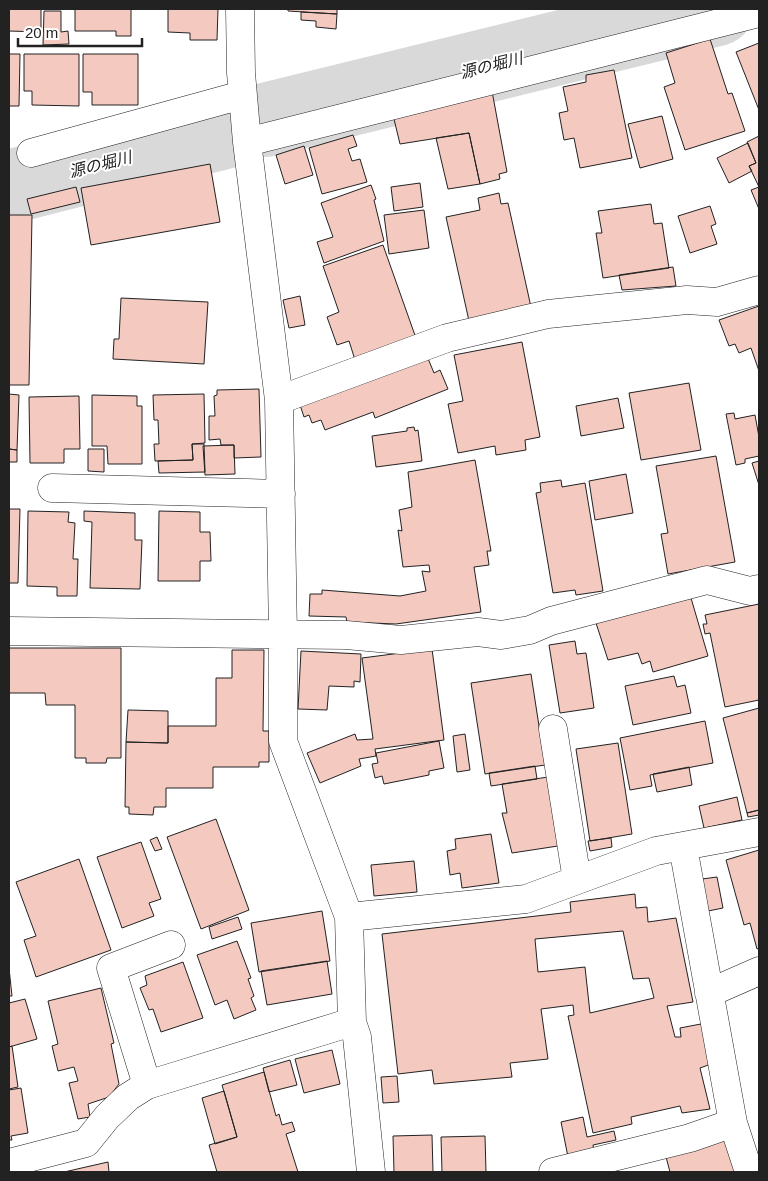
<svg xmlns="http://www.w3.org/2000/svg" width="768" height="1181" viewBox="0 0 768 1181" font-family="Helvetica,'Noto Sans JP',sans-serif">
  <rect width="100%" height="100%" fill="#fff"/>
  <g fill="none" stroke-linecap="round" stroke-linejoin="round">
    <!-- river -->
    <path stroke="#d9d9d9" stroke-width="74" d="M265 120 717 9
      M9 187 221 133"/>
  </g>
  <!-- building -->
  <path fill="#f3c9c0" stroke="#222" fill-rule="evenodd" d="M9 9H41V32L9 31Z
    M75 9H131V36H116V31H75Z
    M168 9H218L217 40H190V33L168 32Z
    M288 9H337V14L288 11Z
    M44 11H61V32L68 31 69 44 43 45Z
    M301 12 337 14 336 29 316 27V21L301 20Z
    M710 39 728 94 732 93 745 131 685 150 664 87 675 83 666 53Z
    M759 43V110L736 52Z
    M9 54H20L19 106H9Z
    M24 54H79V106L32 105V91H24Z
    M83 54H138V105H92V92H83Z
    M614 70 632 158 580 168 574 138 564 140 559 113 568 111 563 87 586 82V75Z
    M492 91 507 172 499 174 500 179 480 184 469 133 400 144 393 115Z
    M662 116 673 159 640 168 628 124Z
    M469 133 480 184 448 189 436 138Z
    M353 135 357 146 348 149 352 161 360 159 367 182 322 194 309 148Z
    M759 136V209L751 190 759 187 749 166 756 163 747 142Z
    M748 143 756 163 749 166 752 171 729 183 717 158Z
    M304 146 313 175 285 184 276 155Z
    M210 164 220 222 91 245 81 188Z
    M420 183 423 207 394 211 391 187Z
    M371 185 376 199 374 200 384 241 324 263 317 242 333 237 321 203Z
    M76 187 80 202 31 214 27 199Z
    M499 193 501 204 508 203 531 307 469 321 446 217 480 210 478 198Z
    M651 204 654 224 662 223 669 268 603 278 596 233H602L598 211Z
    M710 206 716 224 711 226 717 244 690 253 678 216Z
    M424 210 429 248 389 254 384 215Z
    M9 215H32L29 385H9Z
    M383 245 417 341 356 363 349 341 337 345 327 317 339 312 323 266Z
    M673 267 676 286 622 290 619 275Z
    M300 296 305 325 289 328 283 300Z
    M121 298 208 302 204 364 113 359 114 339H119Z
    M759 306V371L751 348 739 353 735 344 729 346 719 320Z
    M522 342 540 437 525 440 526 450 496 455 495 446 458 453 448 404 463 401 454 355Z
    M427 356 434 373 440 370 448 389 375 418 373 412 325 430 321 420 312 423 309 415 304 417 300 405Z
    M689 383 701 450 641 460 629 393Z
    M259 389 261 457 234 458V445H221L220 439 209 440V416H215L214 396 217 395V390Z
    M9 394 19 395 17 450 9 449Z
    M204 394 205 443 192 444 193 460 155 461 154 444H159L158 420H154L153 395Z
    M92 395 137 396V406H142V464H108L107 446H92Z
    M79 396 80 449H64V463H30L29 397Z
    M618 398 624 428 581 436 576 406Z
    M734 413 735 419 755 415 759 437V456L745 459V463L736 465 726 414Z
    M414 427 415 431 418 430 422 461 376 467 372 436 407 431V428Z
    M192 444H204L205 472 159 473 158 461 193 460Z
    M234 445 235 474 205 475 203 446Z
    M9 449 17 450V462H9Z
    M88 449H104V472L88 471Z
    M716 456 735 562 668 574 661 534 668 533 656 466Z
    M475 460 491 551H487L489 565 474 567 481 612 396 624 347 622 346 617 309 616 310 594H322V590L400 596 426 591 422 571 430 572 429 565 403 567 398 530 402 531 399 510 412 507 408 472Z
    M759 461V485L752 463Z
    M626 474 633 513 595 520 589 481Z
    M561 480 562 487 585 483 603 591 576 595 575 590 553 593 536 493 541 492 540 483Z
    M9 509H20L18 583H9Z
    M28 511 69 512 68 522 75 523 73 559H78L77 596H57V587L27 586Z
    M84 511 135 513V540H142L140 589 90 588 92 522 84 521Z
    M159 511 200 512V532H210L211 561H200V581H158Z
    M691 598 708 656 653 672 650 661 642 664 638 653 608 660 596 623Z
    M759 604V700L725 707 710 633 705 634 703 624H707L705 615Z
    M575 641 577 654 586 653 594 708 560 713 549 645Z
    M9 648H121V758H107L106 763H86V758H75V705H46L45 693H9Z
    M432 649 444 740 375 749 376 756 359 759 361 766 320 783 307 753 355 734 357 740 373 739 362 658Z
    M232 650H264L263 731H269V762H259V767H213V788H166V807H154L153 815 129 814V807H125L126 742 168 743V726H216V678H232Z
    M301 651 361 654 360 682 354 681V687L329 686 327 710 298 709Z
    M531 674 545 765 485 774 471 683Z
    M674 676 677 687 685 685 691 713 633 725 625 686Z
    M759 708V810L747 813 723 718Z
    M128 710 168 711V743L126 742Z
    M705 721 713 763 650 775 652 786 630 790 620 738Z
    M465 734 470 770 457 772 453 736Z
    M439 741 444 768 429 771V775L384 784 382 776 375 778 372 764 378 763 376 753Z
    M618 743 632 834 590 841 576 749Z
    M535 766 537 779 491 786 489 773Z
    M689 767 692 785 657 792 653 774Z
    M548 777 558 846 512 853 502 813H507L502 784Z
    M737 797 742 820 704 828 699 806Z
    M759 810V815L748 817 747 813Z
    M216 819 249 910 201 929 167 837Z
    M491 834 499 883 462 888 460 873 450 875 447 851 456 849 455 839Z
    M157 837 162 849 155 851 150 840Z
    M611 838 612 847 590 851 588 841Z
    M141 842 161 899 149 903 154 916 122 928 97 857Z
    M759 850V948L757 949 750 923 744 925 726 860Z
    M79 859 111 950 36 977 24 940 36 936 16 882Z
    M414 861 417 892 374 896 371 865Z
    M717 877 723 908 708 911 702 879Z
    M635 894 636 908 647 907 648 922 676 918 693 1002 667 1006 675 1037H681L680 1028 706 1023 714 1063 700 1068 710 1109 682 1113 680 1106 631 1117 632 1124 593 1133 568 1016 574 1015 573 1005 541 1009 548 1059 510 1063 512 1077 434 1084 432 1070 398 1074 382 934 571 912 570 902ZM623 931 633 979 649 978 654 998 590 1013 585 967 538 972 535 939Z
    M322 911 330 961 259 972 251 923Z
    M238 917 242 929 212 939 209 927Z
    M237 941 251 978 248 979 254 996 251 998 256 1010 234 1019 227 1000 215 1005 197 955Z
    M327 961 332 994 267 1005 261 971Z
    M183 962 203 1018 161 1032 153 1009 149 1010 140 988 147 985 145 976Z
    M9 968 12 996H9Z
    M101 988 114 1043 111 1044 119 1084 109 1097 88 1104 90 1117 78 1119 69 1083 78 1081 74 1067 58 1071 52 1046 58 1044 48 1001Z
    M25 999 37 1039 9 1047V1003Z
    M12 1046 18 1087 9 1089V1047Z
    M332 1050 340 1084 304 1093 295 1059Z
    M290 1060 297 1085 269 1092 263 1068Z
    M264 1072 276 1116 279 1114 282 1125 292 1122 295 1131 286 1134 298 1172H217L209 1145 237 1137 222 1085Z
    M397 1076 399 1102 383 1103 381 1077Z
    M21 1088 28 1133 11 1136 12 1140H9V1090Z
    M224 1091 237 1137 215 1144 202 1098Z
    M583 1117 587 1137 614 1131 616 1140 593 1145 594 1151 568 1157 561 1122Z
    M432 1135 433 1172H394L393 1136Z
    M485 1136 486 1172H442L441 1137Z
    M725 1139 735 1172H670L666 1157Z
    M108 1162 109 1172H64Z"/>
  <g fill="none" stroke-linecap="round" stroke-linejoin="round">
    <defs>
      <path id="minor" d="M240 9 241 73 247 142 279 400 283 636V741L349 917 352 1022 357 1037 371 1172
        M247 142 759 13
        M31 153 242 95
        M279 400 447 338 548 314 687 300 717 302 759 290
        M52 488 281 494
        M9 631 346 635 401 640 478 632 501 635 530 630 551 621 707 580 750 591 759 589
        M553 729 577 880
        M683 847 733 1123 749 1172
        M349 917 526 899 656 851 759 832
        M709 993 759 971
        M147 1085 111 968 171 945
        M9 1163 86 1143 107 1117 128 1097 147 1085 352 1022
        M553 1172 690 1138 733 1123"/>
    </defs>
    <!-- minor casing -->
    <use href="#minor" stroke="#222" stroke-width="29"/>
    <!-- minor -->
    <use href="#minor" stroke="#fff" stroke-width="28"/>
  </g>
  <g text-anchor="middle" stroke-width="4" stroke-linejoin="round" paint-order="stroke">
    <!-- water labels -->
    <g font-size="16" font-style="italic" fill="#222" stroke="#fff">
      <text transform="translate(491 65) rotate(-14)" y="6">源の堀川</text>
      <text transform="translate(100 164) rotate(-14)" y="6">源の堀川</text>
    </g>
  </g>
  <!-- border -->
  <rect width="768" height="1181" fill="none" stroke="#222222" stroke-width="20"/>
  <!-- scale -->
  <path d="M18 38v8h124v-8" fill="none" stroke="#222222" stroke-width="2.5"/>
  <text x="25" y="38" font-size="15" fill="#222222" stroke="#ffffff" stroke-width="4" paint-order="stroke">20 m</text>
</svg>
